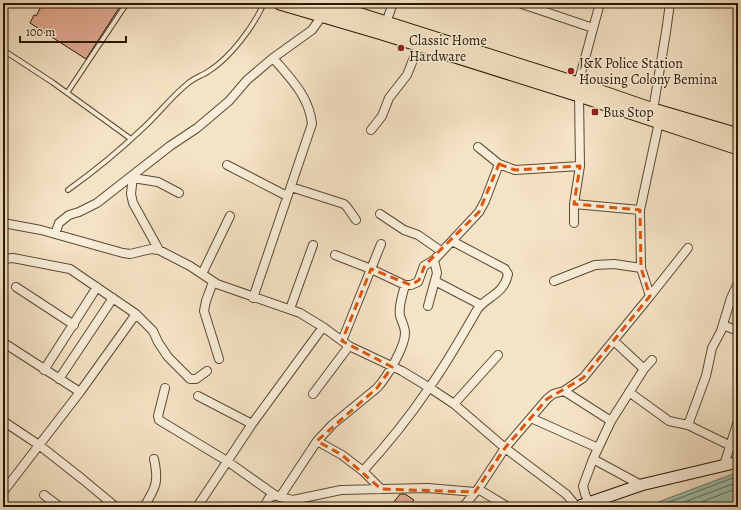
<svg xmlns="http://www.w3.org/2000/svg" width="741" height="510" viewBox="0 0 741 510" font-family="Alegreya,serif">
  <rect width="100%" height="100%" fill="#f5e3c5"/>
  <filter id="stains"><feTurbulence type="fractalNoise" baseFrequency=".005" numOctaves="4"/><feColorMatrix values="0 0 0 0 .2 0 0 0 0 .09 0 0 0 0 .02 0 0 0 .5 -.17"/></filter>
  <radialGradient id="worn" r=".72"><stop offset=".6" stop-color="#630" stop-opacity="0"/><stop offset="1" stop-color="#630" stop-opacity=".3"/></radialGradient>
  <!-- water -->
  <path fill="#9dbfae" stroke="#6e7c68" d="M738 472V507H645Z"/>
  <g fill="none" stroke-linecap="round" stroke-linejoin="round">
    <!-- shore -->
    <path stroke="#626b57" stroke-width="1" d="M656 507 738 476
      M671 507 738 482
      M688 507 738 488"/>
  </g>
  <!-- building -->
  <path fill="#e2a992" stroke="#281700" d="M43 3H111L119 8 86 59 30 23 34 15 36 16Z
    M400 494H405L414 500 409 507H390Z"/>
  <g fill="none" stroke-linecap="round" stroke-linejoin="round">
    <defs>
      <path id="lane" d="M3 50 52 82 131 139
        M67 93 127 3
        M68 190C93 172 119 151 141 130 157 116 170 98 186 85 193 78 202 76 209 71 231 57 254 26 264 3"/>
      <path id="street" d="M519 3 593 28
        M386 23 393 3
        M578 84 600 3
        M653 110 666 32 670 3
        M371 130 382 116 389 98 407 75 419 45
        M478 147 499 164 515 170 580 166
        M227 165 287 196
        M133 176 131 194 133 203 159 250
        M133 178 158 182 179 193
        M291 187 344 204 347 207 356 220
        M574 204 640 210
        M380 214 404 230 418 235 441 251
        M3 223 41 230 123 253 130 254 151 249 159 250 190 266 217 284 300 313 323 327 349 346 402 371 430 388 454 404 505 448 566 494 577 507
        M574 223V204L580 166 579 95
        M55 234 59 223 69 215 79 212 97 203 170 146 197 128 229 101 247 80 273 58 312 30 322 16
        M335 255 371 269 405 285
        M3 259 13 258 70 269 136 314 153 331 158 342 168 357 190 379H196L207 371
        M202 274 230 216
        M435 281 481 305
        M554 281 595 265 614 264 641 268
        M213 282 206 301 204 311 219 359
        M16 287 74 325
        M650 296 688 248
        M253 298 312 124C309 96 291 79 273 58
        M428 306 437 273 434 260
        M290 309 313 245
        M723 325 738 331
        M342 341 381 244
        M614 341 644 369
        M4 343 80 392
        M44 370 97 287
        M59 379 113 298
        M165 388 158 416 159 420 227 461 275 495
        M564 391 611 421
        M629 392 669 421 688 425 731 446
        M313 394 349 346
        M198 396 252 424
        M454 404 498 355
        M531 418 598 448
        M3 421 39 445 81 478 116 507
        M688 425 706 376 712 348 721 331 731 298 738 283
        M317 441 342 455 363 471C386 446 410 416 429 388 447 363 462 336 477 310 485 297 504 295 508 274L505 269 452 241
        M593 459 641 485
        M724 465 738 421
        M363 471 381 489
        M478 489 508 507
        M3 492 80 392 136 314
        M44 495 60 507
        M280 497 293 500 341 490 381 489 428 488 475 492
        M589 503 585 494 583 486 593 459 611 421 644 369 652 360
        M144 507C156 487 159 482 154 459
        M197 507 252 424 323 327
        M264 507 269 498 275 495 280 497 317 441 333 424 377 388C387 377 405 347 405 333 405 327 402 322 400 316 398 306 403 294 405 285H411L418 282 424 266 434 260 479 212 485 201 499 164
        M463 507 478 489 505 448 547 399 553 394 564 391 583 378 650 296 641 268 640 210 659 122"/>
      <path id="secondary" d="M577 507 641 485 738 462"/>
      <path id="primary" d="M280 3 382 33 579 95 738 148
        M323 3 578 84 653 110 738 135"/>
    </defs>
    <!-- lane casing -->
    <use href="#lane" stroke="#5b4a31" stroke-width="6"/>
    <!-- street casing -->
    <use href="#street" stroke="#5b4a31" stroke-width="10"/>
    <!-- secondary casing -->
    <use href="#secondary" stroke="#281700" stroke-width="13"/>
    <!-- primary casing -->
    <use href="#primary" stroke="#281700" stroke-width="15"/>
    <!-- lane -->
    <use href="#lane" stroke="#f8edd9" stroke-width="4"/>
    <!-- street -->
    <use href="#street" stroke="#f8edd9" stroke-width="8"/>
    <!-- secondary -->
    <use href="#secondary" stroke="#f8edd9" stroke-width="11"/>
    <!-- primary -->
    <use href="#primary" stroke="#f5e3c5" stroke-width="13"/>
  </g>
  <!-- marked area -->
  <path fill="none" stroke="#de560b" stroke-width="3" stroke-dasharray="8 5" stroke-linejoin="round" d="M499 164 515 170 580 166 574 204 640 210 641 268 650 296 583 378 547 399 505 448 475 492 381 489 342 455 317 441 377 388 392 367 342 341 371 269 411 285 419 280 425 265 479 212Z"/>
  <!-- markers -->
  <g fill="#8f2418" stroke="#f8edd9" stroke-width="1.5">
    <circle cx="401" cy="48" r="4"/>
    <circle cx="571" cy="71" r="4"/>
    <rect x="591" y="108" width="8" height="8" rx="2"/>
  </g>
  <g text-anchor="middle" stroke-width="3" stroke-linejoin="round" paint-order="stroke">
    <!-- poi labels -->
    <g font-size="14" fill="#281700" stroke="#f8edd9" text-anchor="start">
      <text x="409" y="45">Classic Home<tspan x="409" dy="16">Hardware</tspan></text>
      <text x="579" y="68">J&amp;K Police Station<tspan x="579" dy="16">Housing Colony Bemina</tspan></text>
      <text x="603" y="117">Bus Stop</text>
    </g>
  </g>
  <!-- margin -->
  <rect width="741" height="510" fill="none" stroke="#f5e3c5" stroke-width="16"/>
  <rect x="4" y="4" width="733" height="502" fill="none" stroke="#281700" stroke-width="2"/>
  <rect x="8" y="8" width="725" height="494" fill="none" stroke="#281700"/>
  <!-- scale -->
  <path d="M20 36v6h106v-6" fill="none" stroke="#281700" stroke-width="2"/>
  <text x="26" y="36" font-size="12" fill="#281700" stroke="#f8edd9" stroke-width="3" paint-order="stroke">100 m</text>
  <rect width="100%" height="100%" filter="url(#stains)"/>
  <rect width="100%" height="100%" fill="url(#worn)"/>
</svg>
